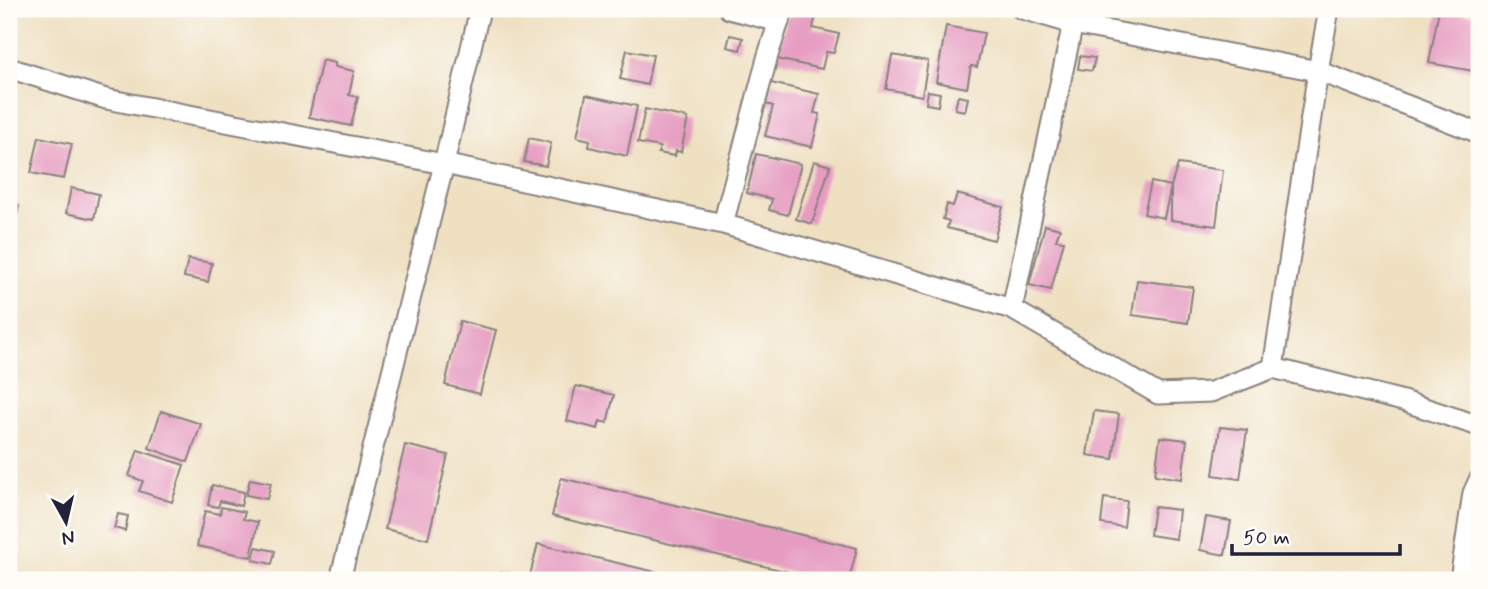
<svg xmlns="http://www.w3.org/2000/svg" width="1488" height="589" viewBox="0 0 1488 589" font-family="Mynerve,sans-serif">
  <rect width="100%" height="100%" fill="#fdfcf7"/>
  <filter id="ink" filterUnits="userSpaceOnUse"><feTurbulence type="fractalNoise" baseFrequency=".0143" numOctaves="2"/><feDisplacementMap in="SourceGraphic" scale="14" xChannelSelector="R" yChannelSelector="G"/><feConvolveMatrix kernelMatrix="1 2 1 2 8 2 1 2 1" color-interpolation-filters="sRGB"/></filter>
  <filter id="wash" filterUnits="userSpaceOnUse"><feTurbulence type="fractalNoise" baseFrequency=".00686" numOctaves="4" result="noise"/><feDisplacementMap in="SourceGraphic" scale="28" xChannelSelector="R" yChannelSelector="G"/><feGaussianBlur stdDeviation="1.57" result="paint"/><feColorMatrix in="noise" values="0 0 0 0 0 0 0 0 0 0 0 0 0 0 0 0 0 1.4 0 .05"/><feComposite in="paint" operator="in"/></filter>
  <g filter="url(#wash)">
    <rect width="100%" height="100%" fill="#efe0c2"/>
    <g id="blocks">
      <!-- building -->
      <path fill="#e69bc1" d="M789 9 816 15 813 28 839 34 834 53 826 52 822 69 777 59Z
        M1439 9 1479 16V72L1429 63Z
        M946 26 984 33 977 67 971 66 967 88 936 82Z
        M730 35 743 38 740 50 727 47Z
        M627 50 653 55 647 85 620 79Z
        M892 55 928 61 922 96 886 89Z
        M1080 56 1095 58 1092 71 1078 69Z
        M322 60 335 63V67L354 71 349 95 358 97 351 126 309 117Z
        M771 83 819 94 814 113 820 114 812 147 765 136 773 106 766 104Z
        M928 91 940 93 938 106 926 104Z
        M586 95 637 106 627 156 589 147 590 140 577 137Z
        M958 96 968 98 965 111 955 109Z
        M645 109 688 118 681 152 676 151 675 156 658 153 660 147 638 143Z
        M39 137 72 144 64 179 31 173Z
        M529 138 551 143 546 166 524 162Z
        M756 154 801 164 788 215 769 210 772 199 747 193Z
        M814 161 830 166 812 224 796 219Z
        M1178 164 1223 170 1216 226 1171 220V186Z
        M1151 182 1171 186 1164 218 1144 214Z
        M71 188 99 194 94 219 66 213Z
        M957 194 1003 207 994 240 947 228 949 221 943 219 947 204 953 206Z
        M9 203 19 205 12 238 9 237Z
        M1045 225 1060 229 1056 240 1064 241 1051 290 1029 285Z
        M188 259 212 263 208 282 184 277Z
        M1137 280 1193 287 1188 323 1132 315Z
        M460 321 496 330 480 394 445 385Z
        M576 386 614 395 607 423 600 421 598 429 567 421Z
        M161 411 201 424 188 462 149 448Z
        M1094 411 1119 414 1113 459 1087 455Z
        M1220 427 1247 430 1240 479 1213 475Z
        M1160 437 1187 440 1182 479 1155 475Z
        M405 445 448 455 428 539 385 529Z
        M138 450 184 465 172 502 139 491 143 481 129 476Z
        M561 478 857 548 849 580H823L552 516Z
        M250 479 271 483 267 499 246 495Z
        M212 485 244 492 241 506 220 501 218 507 208 505Z
        M1104 498 1127 501 1124 527 1101 524Z
        M221 507 245 512 243 519 258 522 251 557 197 546 205 511 220 514Z
        M1154 507 1179 510 1176 539 1150 535Z
        M118 514 128 516 125 531 114 528Z
        M1206 517 1231 521 1225 555 1200 550Z
        M538 544 685 579V580H499L501 572 529 579Z
        M256 547 275 551 272 564 253 560Z"/>
    </g>
  </g>
  <g filter="url(#ink)">
    <use href="#blocks" fill-opacity="0" stroke="#88817e" stroke-width="2"/>
    <g fill="none" stroke-linecap="round" stroke-linejoin="round">
      <defs>
        <path id="minor" d="M729 9 779 22
          M1022 9 1073 24 1318 71 1479 133
          M9 68 106 99 444 164 723 224 1012 309 1158 394 1211 392 1273 368 1403 401 1479 426
          M723 224 768 55 783 9
          M1012 309 1076 9
          M1273 368 1318 71 1329 9
          M340 580 444 164 480 9
          M1460 580 1473 493 1479 480"/>
      </defs>
      <!-- minor casing -->
      <use href="#minor" stroke="#88817e" stroke-width="23"/>
      <!-- minor -->
      <use href="#minor" stroke="#fff" stroke-width="19"/>
    </g>
  </g>
  <!-- margin -->
  <rect width="1488" height="589" fill="none" stroke="#fdfcf7" stroke-width="35"/>
  <!-- north arrow -->
  <g transform="translate(66 522) rotate(172)" stroke="#fdfcf7" stroke-width="5" paint-order="stroke">
  <path d="M0-5L12 26L0 18L-12 26Z" fill="#22223b"/>
  <text y="-10" font-size="19" font-weight="bold" text-anchor="middle" fill="#22223b">N</text>
  </g>
  <!-- scale -->
  <path d="M1232 544v10h168v-10" fill="none" stroke="#22223b" stroke-width="3.5"/>
  <text x="1243" y="544" font-size="21" fill="#22223b" stroke="#fdfcf7" stroke-width="5" paint-order="stroke">50 m</text>
</svg>
